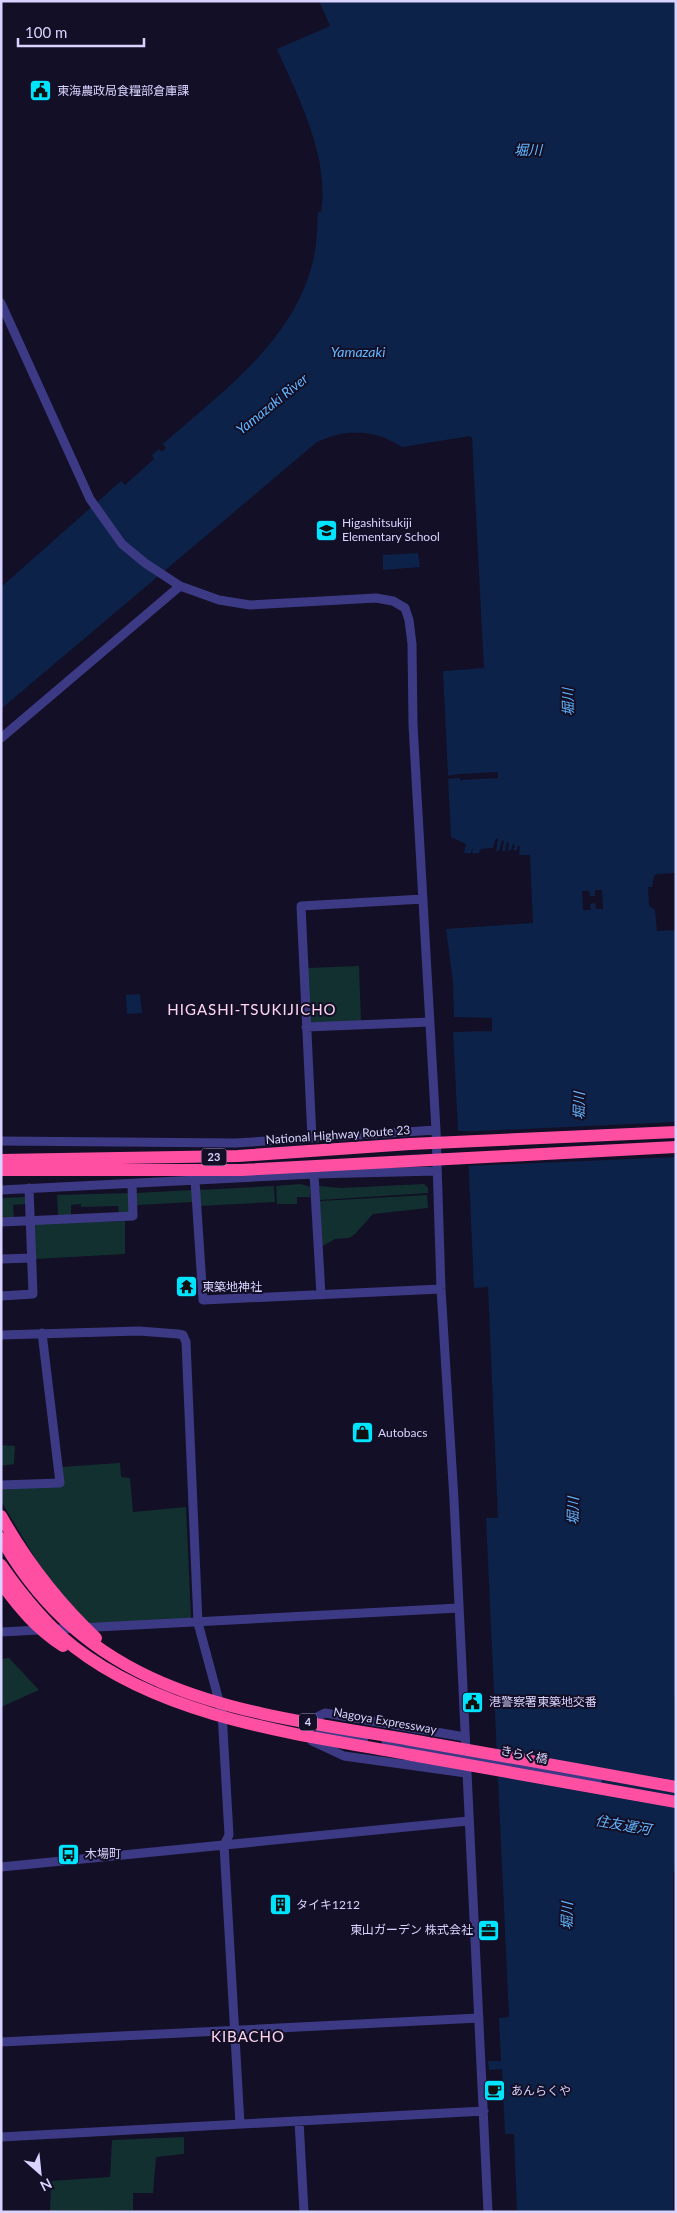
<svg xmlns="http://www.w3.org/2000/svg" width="677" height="2213" viewBox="0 0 677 2213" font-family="Lato,'Noto Sans JP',sans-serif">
  <rect width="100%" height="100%" fill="#130f26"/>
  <!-- green -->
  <path fill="#12302f" d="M359 966 361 1021 309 1023 307 968Z
    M301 1184 310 1187V1197H297V1204H277L276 1186Z
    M424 1184 428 1188V1193L320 1200 319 1186 341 1188Z
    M274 1186 275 1202 200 1206 199 1190Z
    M193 1190V1202L137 1205 136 1193Z
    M130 1193V1211L128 1214H119L118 1206 81 1207V1204L71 1205V1217H58L57 1195Z
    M427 1195 428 1208 373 1214 355 1234 349 1238 335 1239 321 1247 320 1201Z
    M26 1197V1204L13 1205 14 1219 1 1220V1198Z
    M125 1221V1254L35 1259 33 1224Z
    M1 1445 15 1446 14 1464 1 1466Z
    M120 1463 121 1477 130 1478 133 1512 186 1507 191 1618 87 1626 50 1583 1 1501V1485L61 1484V1467Z
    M9 1658 39 1690 1 1707V1659Z
    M184 2137V2154L156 2157 153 2193H133V2210L50 2212 51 2181 110 2177 112 2140Z"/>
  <!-- water -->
  <path fill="#0c2248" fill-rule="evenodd" d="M319 1H676V873L657 874 654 876 652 887H648L649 906 655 910 657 931 676 930V1692L674 1700 676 1868 673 1873V2212H517L514 2134H505L502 2069 489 2070 488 2061H501L499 2018 509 2017 486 1518H498L488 1287 474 1288 467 1131H458L453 1032 492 1031V1018L454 1017 453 982 446 929 533 923 530 855H519L520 846H518L517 850H513L515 845 513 844 511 850 508 851 509 843 507 842 505 851H502L504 841 502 840 499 851H496L498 839 496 838 493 848 481 849 479 853H472L473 847 471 853H464L466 844 451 837 443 671 484 668 472 438 470 436 402 447C375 429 346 428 317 442L1 709V587L121 481 125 485 154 459 152 455 159 449 162 452 166 448 162 443H164C222 392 294 341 313 261 317 245 317 228 318 212H321C330 157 298 97 277 49L330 26ZM595 890H602L603 909H596L595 903 590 904 591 910H583L582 891H589L590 896H595Z
    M418 553 420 567 383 570V555Z
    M140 994 142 1013 127 1014 126 995Z"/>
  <!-- pier -->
  <path fill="#130f26" d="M498 772V778L460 780V778L446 779V776L460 774Z
    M676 1122V1157L466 1166 465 1133 456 1132Z"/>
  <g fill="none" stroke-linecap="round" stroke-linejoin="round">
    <!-- minor -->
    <path stroke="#3d3a85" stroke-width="9" d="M1 303 90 499 122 544 145 563 180 586 219 600 250 605 376 598 393 601 405 608 409 620 412 644 413 725 436 1130 441 1289 454 1500 488 2212
      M1 738 180 586
      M306 1027 430 1022
      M312 1138 301 906 423 899
      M1 1141 236 1143 436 1130
      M314 1174 321 1295
      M195 1180 203 1300 441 1289
      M1 1190 314 1174 437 1171
      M1 1222 133 1216 132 1184
      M1 1259 32 1258
      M1 1296 33 1294 29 1188
      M1 1335 139 1331 178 1334 183 1335 186 1342 198 1623 222 1712 229 1835 224 1845 240 2124
      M1 1485 60 1483 42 1333
      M1 1632 459 1608
      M309 1725 315 1718 325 1713 465 1737
      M319 1734 364 1738
      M311 1735 312 1741 344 1756 466 1773
      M386 1742 597 1781
      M1 1867 468 1821
      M1 2042 479 2018
      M299 2121 304 2212
      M1 2137 484 2111"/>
    <!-- highway -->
    <path stroke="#ff4fa3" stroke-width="12" d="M1 1160 238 1156 410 1144 676 1132
      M1 1170H241L676 1147
      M1 1516C27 1562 58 1602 96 1638
      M1 1538C93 1700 246 1712 411 1740 499 1755 588 1771 676 1787
      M1 1565C22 1595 45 1624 74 1647 167 1719 299 1734 412 1755 500 1770 588 1786 676 1802
      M1 1583C19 1608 37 1629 63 1646"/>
  </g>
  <!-- icons -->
  <defs>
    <symbol id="civic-square" viewBox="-11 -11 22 22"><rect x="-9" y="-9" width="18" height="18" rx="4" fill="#00e5ff" stroke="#130f26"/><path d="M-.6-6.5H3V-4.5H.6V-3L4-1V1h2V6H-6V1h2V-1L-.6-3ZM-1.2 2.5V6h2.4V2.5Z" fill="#111"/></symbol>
    <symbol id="school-square" viewBox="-11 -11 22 22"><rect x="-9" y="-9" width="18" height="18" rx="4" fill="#00e5ff" stroke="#130f26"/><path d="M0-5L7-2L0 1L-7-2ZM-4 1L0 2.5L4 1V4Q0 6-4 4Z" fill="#111"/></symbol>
    <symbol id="temple-square" viewBox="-11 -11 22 22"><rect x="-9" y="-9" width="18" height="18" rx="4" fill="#00e5ff" stroke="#130f26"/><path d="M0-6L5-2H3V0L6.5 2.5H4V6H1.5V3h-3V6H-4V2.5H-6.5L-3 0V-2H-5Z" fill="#111"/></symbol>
    <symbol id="shop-square" viewBox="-11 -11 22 22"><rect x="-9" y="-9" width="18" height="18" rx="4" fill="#00e5ff" stroke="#130f26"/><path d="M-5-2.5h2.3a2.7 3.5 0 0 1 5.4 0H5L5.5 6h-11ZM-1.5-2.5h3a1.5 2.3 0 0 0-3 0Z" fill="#111"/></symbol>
    <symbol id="bus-square" viewBox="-11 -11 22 22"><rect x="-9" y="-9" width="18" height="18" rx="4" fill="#00e5ff" stroke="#130f26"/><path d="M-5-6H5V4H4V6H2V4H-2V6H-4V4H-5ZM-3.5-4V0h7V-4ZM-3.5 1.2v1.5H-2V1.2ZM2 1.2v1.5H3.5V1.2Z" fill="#111"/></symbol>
    <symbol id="building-square" viewBox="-11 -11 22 22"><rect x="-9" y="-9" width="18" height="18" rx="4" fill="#00e5ff" stroke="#130f26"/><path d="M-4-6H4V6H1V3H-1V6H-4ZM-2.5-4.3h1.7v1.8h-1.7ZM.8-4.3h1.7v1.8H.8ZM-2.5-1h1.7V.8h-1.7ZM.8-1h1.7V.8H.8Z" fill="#111"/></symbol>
    <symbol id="office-square" viewBox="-11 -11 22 22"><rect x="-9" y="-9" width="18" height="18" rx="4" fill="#00e5ff" stroke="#130f26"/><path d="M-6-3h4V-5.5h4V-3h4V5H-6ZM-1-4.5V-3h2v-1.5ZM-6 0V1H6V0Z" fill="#111"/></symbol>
    <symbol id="cafe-square" viewBox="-11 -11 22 22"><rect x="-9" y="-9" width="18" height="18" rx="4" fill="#00e5ff" stroke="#130f26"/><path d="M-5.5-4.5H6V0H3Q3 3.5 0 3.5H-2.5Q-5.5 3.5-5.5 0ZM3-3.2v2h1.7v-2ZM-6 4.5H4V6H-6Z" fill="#111"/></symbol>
  </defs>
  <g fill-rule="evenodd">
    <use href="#civic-square" x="28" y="78" width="25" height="25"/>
    <use href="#school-square" x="314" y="518" width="25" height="25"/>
    <use href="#temple-square" x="174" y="1274" width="25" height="25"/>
    <use href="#shop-square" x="350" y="1420" width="25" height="25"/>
    <use href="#civic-square" x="460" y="1690" width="25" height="25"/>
    <use href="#bus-square" x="56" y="1842" width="25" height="25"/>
    <use href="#building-square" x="268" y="1892" width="25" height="25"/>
    <use href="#office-square" x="476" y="1918" width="25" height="25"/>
    <use href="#cafe-square" x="482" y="2078" width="25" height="25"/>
  </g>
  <g text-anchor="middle" stroke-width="4" stroke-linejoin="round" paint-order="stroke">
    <!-- shield labels -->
    <g fill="#130f26" stroke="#9e99be" stroke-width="1">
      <rect x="201.5" y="1148.5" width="25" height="17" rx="4"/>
      <rect x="299" y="1713.5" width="18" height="17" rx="4"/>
    </g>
    <g font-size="11" font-weight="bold" fill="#d9d4ff">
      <text x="214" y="1161">23</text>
      <text x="308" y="1726">4</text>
    </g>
    <!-- poi labels -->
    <g font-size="12" fill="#d9d4ff" stroke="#130f26" text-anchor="start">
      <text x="57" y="95">東海農政局食糧部倉庫課</text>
      <text x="342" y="527">Higashitsukiji<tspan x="342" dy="14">Elementary School</tspan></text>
      <text x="202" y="1291">東築地神社</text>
      <text x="378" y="1437">Autobacs</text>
      <text x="489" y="1706">港警察署東築地交番</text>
      <text x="85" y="1858">木場町</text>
      <text x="296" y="1909">タイキ1212</text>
      <text x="473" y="1934" text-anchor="end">東山ガーデン 株式会社</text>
      <text x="511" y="2095">あんらくや</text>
    </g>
    <!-- street labels -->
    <g font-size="12" fill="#d9d4ff" stroke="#130f26">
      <text transform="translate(338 1135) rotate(-4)" y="4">National Highway Route 23</text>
      <text transform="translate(385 1721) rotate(10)" y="4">Nagoya Expressway</text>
      <text transform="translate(524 1755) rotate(11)" y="4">きらく橋</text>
    </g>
    <!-- water labels -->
    <g font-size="14" font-style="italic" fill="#62b6ff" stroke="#130f26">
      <text x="528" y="155">堀川</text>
      <text x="358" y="357">Yamazaki</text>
      <text transform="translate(272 404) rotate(-39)" y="5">Yamazaki River</text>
      <text transform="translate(568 702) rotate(-91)" y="5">堀川</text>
      <text transform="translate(579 1106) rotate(-89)" y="5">堀川</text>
      <text transform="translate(573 1511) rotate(-89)" y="5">堀川</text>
      <text transform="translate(623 1825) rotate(10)" y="5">住友運河</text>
      <text transform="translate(567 1916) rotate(-89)" y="5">堀川</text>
    </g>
    <!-- quarter labels -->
    <g font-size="15" letter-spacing="1" fill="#ffd6f0" stroke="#130f26">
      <text x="252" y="1015">HIGASHI-TSUKIJICHO</text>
      <text x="248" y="2042">KIBACHO</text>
    </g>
  </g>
  <!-- border -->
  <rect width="677" height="2213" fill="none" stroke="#d9d4ff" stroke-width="5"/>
  <!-- north arrow -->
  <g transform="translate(40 2173) rotate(153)" stroke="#130f26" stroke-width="4" paint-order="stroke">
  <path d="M0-4L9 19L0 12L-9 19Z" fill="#d9d4ff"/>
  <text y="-8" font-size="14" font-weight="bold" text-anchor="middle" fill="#d9d4ff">N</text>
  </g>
  <!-- scale -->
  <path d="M18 38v8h126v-8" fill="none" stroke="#d9d4ff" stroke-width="2.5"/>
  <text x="25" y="38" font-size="15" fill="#d9d4ff" stroke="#130f26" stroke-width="4" paint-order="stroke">100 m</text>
</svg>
